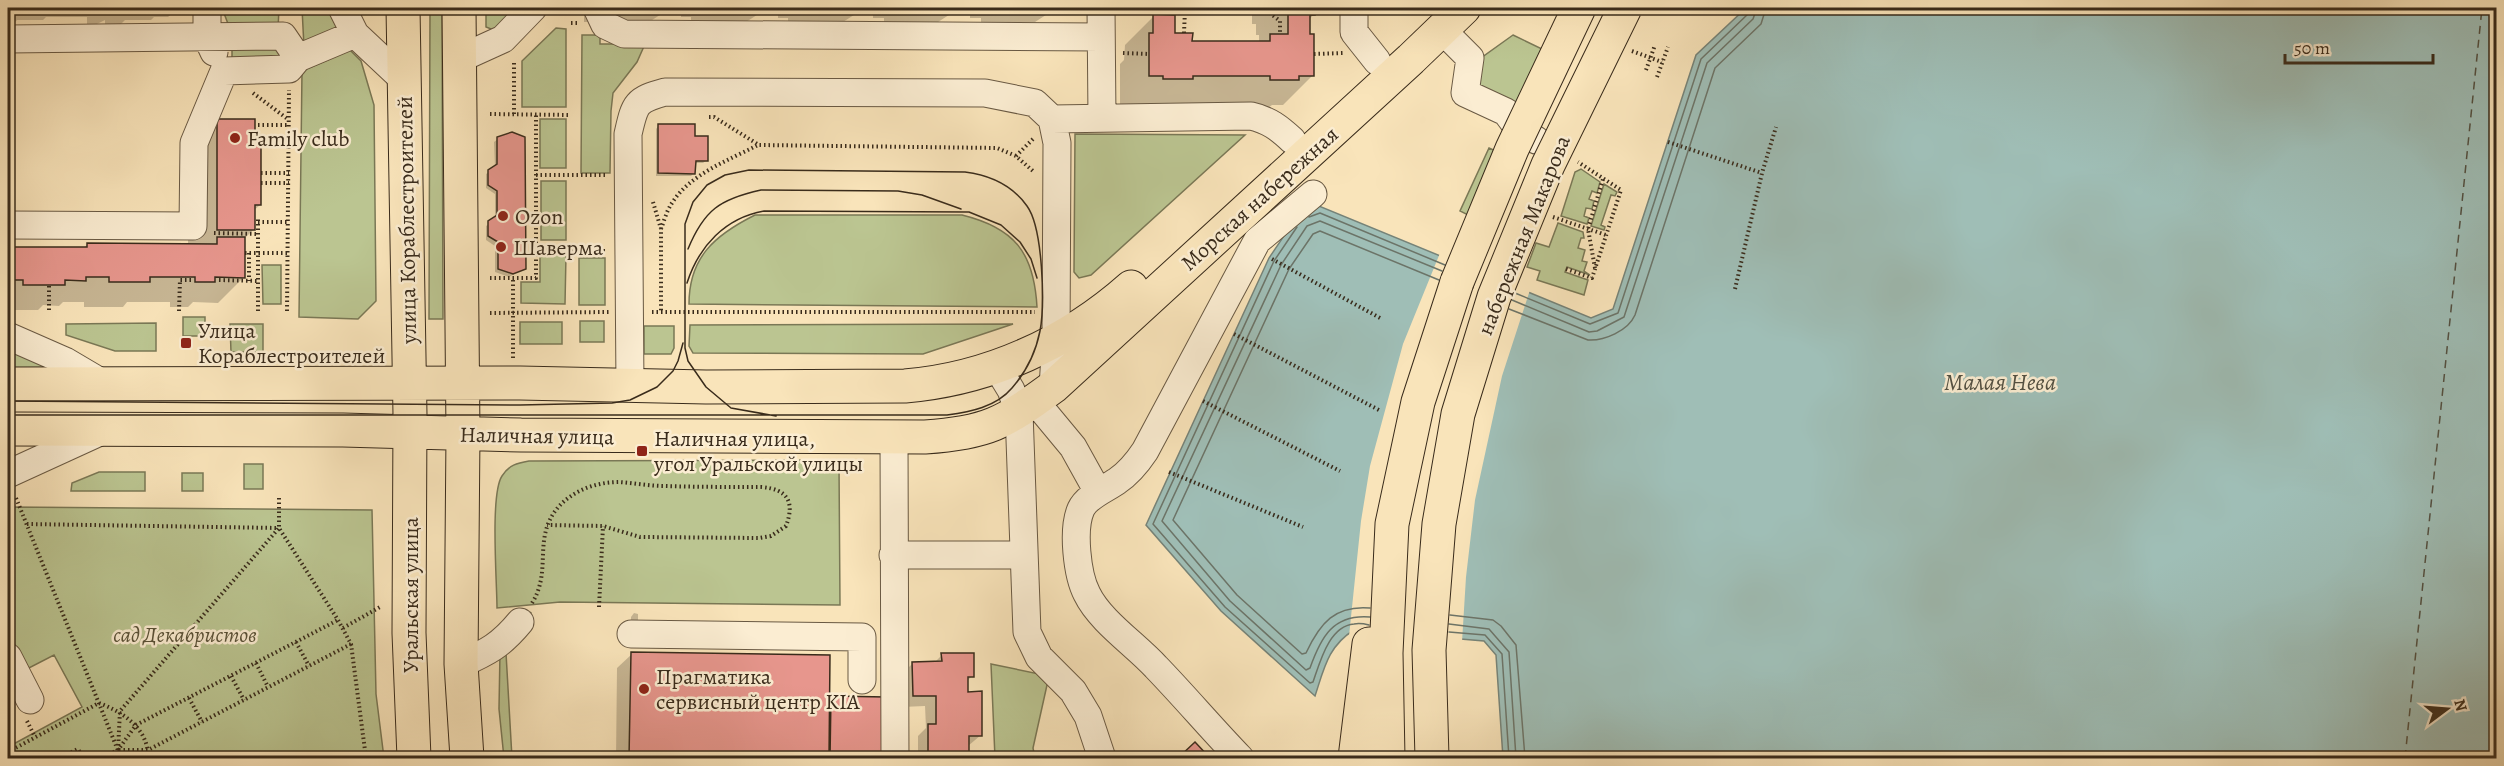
<svg xmlns="http://www.w3.org/2000/svg" width="2504" height="766" viewBox="0 0 2504 766" font-family="Alegreya,serif">
  <rect width="100%" height="100%" fill="#f9e4ba"/>
  <filter id="stains"><feTurbulence type="fractalNoise" baseFrequency=".00333" numOctaves="4"/><feColorMatrix values="0 0 0 0 .2 0 0 0 0 .09 0 0 0 0 .02 0 0 0 .5 -.17"/></filter>
  <radialGradient id="worn" r=".72"><stop offset=".6" stop-color="#630" stop-opacity="0"/><stop offset="1" stop-color="#630" stop-opacity=".3"/></radialGradient>
  <!-- green -->
  <path fill="#bbc591" stroke="#7a7856" stroke-width="1.5" d="M222 8H279L278 29H230Z
    M302 8H331L343 28 304 47Z
    M430 8H442L443 319H429Z
    M486 8H526L496 31 486 27Z
    M556 28 566 29V107H522V61Z
    M582 35H600V44H645L637 62 613 93 611 111 610 173H581Z
    M1513 35 1567 61 1532 132 1482 90 1477 80 1481 58Z
    M282 41 285 64 232 63V42Z
    M350 50 361 61 374 105 376 301 358 319 299 317 302 71Z
    M540 119H566V168H540Z
    M1075 134 1245 135 1091 275 1079 278 1074 272Z
    M1489 148 1518 161 1488 225 1460 211Z
    M1581 169 1600 182 1597 193 1592 191 1589 199 1594 201 1592 209 1586 208 1584 216 1589 218 1587 224 1561 216 1575 172Z
    M541 181H566V240H541Z
    M1604 184 1617 192 1615 196 1611 195 1601 225 1605 227 1604 230 1591 226Z
    M755 215H962C1015 228 1034 253 1037 307L689 304C689 257 715 235 755 215Z
    M1558 223 1583 232 1584 238H1581L1578 248 1585 250 1582 261 1587 262 1584 271 1590 275 1567 267 1565 272 1588 280 1584 295 1537 280 1540 271 1527 267 1536 243 1549 247Z
    M540 255H566L565 304 521 303V282H540Z
    M579 258H605V305H579Z
    M262 265H281V304H263Z
    M183 317H205V336H183Z
    M580 321H604V342H580Z
    M520 322H562V344H520Z
    M156 323V351H115L66 335V324Z
    M230 324H263V352H231Z
    M1013 324 923 354 693 353 689 346 690 325Z
    M644 326H674V348L671 354H644Z
    M8 344 56 370 8 374Z
    M829 460 839 464 840 605 560 602 497 608C497 582 490 494 502 476 509 465 517 463 529 461Z
    M244 464H263V489H244Z
    M99 472H145V491H71L72 483Z
    M182 473H203V491H182Z
    M8 507 372 510 376 694 384 758H8V747L82 707 54 655 27 669 8 631Z
    M531 612 526 625 506 653 512 758H504L499 709 500 652Z
    M991 664 1049 676 1033 748 1035 758H995Z"/>
  <!-- water -->
  <path fill="#9fbeb6" stroke="#768378" stroke-width="1.5" d="M1746 8H2496V758H1503L1496 655 1484 641 1354 630C1328 646 1324 669 1315 696L1221 611 1146 525 1269 258 1298 215 1319 206 1591 318 1613 309 1696 55Z"/>
  <!-- pier -->
  <path fill="#f9e4ba" d="M1440 253 1530 290 1502 376 1475 500 1466 577 1462 642 1355 633 1349 636 1361 521 1370 466 1403 344Z"/>
  <!-- shadow -->
  <path fill="#0003" d="M8 8H178L168 17H154L151 20H125L121 24H105V20L97 24H87V17H46L43 20H17L14 23 8 24Z
    M588 8H1061L1055 13H1049L1035 22H1014L1010 26H999V22H981V18H970V13H952L938 22H917L913 26H902V22H884V18H873V13H857L843 22H788V18H778V13H760L746 22H691V17H681V13H663L649 22H584V11Z
    M1252 8H1314V14L1309 20 1312 76 1283 105H1272L1268 108 1120 104V64L1124 60 1125 45 1154 16 1173 35 1191 42 1259 43V35H1256V24H1252Z
    M218 120 253 142 260 205 253 211V230L244 239V277L218 303 193 302 188 307H170V302H127L123 307H84V302H63L59 306 43 305 38 310H8V248H83L87 245H188V150Z
    M659 125 693 137 707 160 703 163H694V173L691 176H656V129Z
    M498 139 524 268 509 277 495 272V246L486 240V226L495 219V194L486 188V174L495 167 494 142Z
    M634 613 638 614V623L631 626V617Z
    M632 654 828 701 832 697 882 758H616L617 668Z
    M942 655 972 676 966 682 967 693 981 735 968 746 966 758H918V736L926 728 925 706 902 707V674L913 663H934Z"/>
  <g fill="none" stroke-linecap="round" stroke-linejoin="round">
    <!-- shore -->
    <path stroke="#6c7468" stroke-width="1.5" d="M1309 217 1320 213 1445 265
      M1297 227 1274 261 1153 524 1225 607 1310 683 1313 682C1320 662 1329 626 1354 624 1359 623 1365 624 1369 625
      M1515 293 1590 324 1618 313 1701 59 1748 14 1750 8
      M1512 300 1589 332 1597 331 1624 317 1707 63 1753 19 1757 8
      M1509 309 1588 340C1604 341 1628 331 1635 315L1715 68 1761 24 1766 8
      M1370 608C1335 605 1320 623 1306 653L1302 654 1237 595 1173 520 1289 269 1313 234 1320 231 1439 280
      M1450 615 1493 620 1501 626 1516 645 1525 758
      M1370 617C1333 614 1321 637 1310 668L1306 670 1230 601 1162 521 1281 265 1307 226 1320 221 1442 271
      M1449 624 1489 629 1509 652 1516 758
      M1449 632 1485 635 1502 654 1509 758"/>
    <!-- ferry -->
    <path stroke="#525042" stroke-width="1.5" stroke-dasharray="8 6" stroke-linecap="butt" d="M2405 758 2482 8"/>
  </g>
  <!-- building -->
  <path fill="#e7968d" stroke="#392b1b" stroke-width="1.5" d="M1288 8H1315V15H1310V34H1314V76H1299V80H1270V76H1193V79H1163V76H1149V33H1153V14L1175 15V33H1193L1192 41H1270V34H1288Z
    M217 119H255V141H261V205H255V230H217Z
    M658 124H695V136H708V161H696L695 174 658 173Z
    M512 132 525 137 526 269 513 274 498 269V242L488 236V221L497 215V191L488 185V170L497 164V137Z
    M217 237H245V278L215 277V282H195V277H150V282H109V277H86V281L65 280V285H23V280H8V247H87V243L217 244Z
    M631 652 830 655 829 758H629Z
    M941 653H974V677H968V692L982 691V736H969V757H928V724H936V696H913L912 662 942 661Z
    M831 696 886 697 884 758H830Z
    M1195 742 1210 758H1178Z"/>
  <g fill="none" stroke-linecap="round" stroke-linejoin="round">
    <defs>
      <path id="minor" d="M207 8V37L214 52
        M342 8 355 34 404 80
        M597 8 605 25 624 34 1101 37
        M1101 8 1102 118
        M1354 8V32L1377 61
        M1441 29 1470 58 1465 93 1506 112 1520 131 1536 140
        M8 39 283 36 298 58
        M459 59 503 39 533 8
        M1052 119 1251 116C1269 120 1279 128 1292 140
        M8 225 193 226 194 143 224 71 289 69 298 58 355 34
        M8 336 65 361 104 384
        M997 367 1011 390 1019 412 1027 632 1039 657 1073 691 1088 716 1102 758
        M630 386 628 134C635 104 635 100 665 92L985 93 1035 103 1052 119 1057 143 1056 340 1053 387
        M1034 400 1073 447 1098 492
        M894 437 895 758
        M8 474 102 431
        M893 555H1024
        M631 634 862 637V680
        M8 657 30 700
        M461 664C488 652 501 645 520 622
        M1240 758C1211 728 1185 697 1156 667 1136 645 1100 621 1087 594 1077 575 1072 529 1081 509 1087 496 1106 489 1117 481 1129 473 1137 463 1145 451L1257 241 1313 194"/>
      <path id="major" d="M403 8 410 415 409 633 414 758
        M459 8 463 434 461 664 467 758
        M8 384 520 383 706 387 905 386C989 379 1068 343 1131 287
        M8 429 343 430 521 435 925 437C987 433 1004 423 1053 387L1411 59 1464 8
        M1355 758 1369 644
        M1388 758 1386 653 1392 524 1418 402 1457 282"/>
    </defs>
    <!-- minor casing -->
    <use href="#minor" stroke="#695943" stroke-width="29"/>
    <!-- major casing -->
    <use href="#major" stroke="#392b1b" stroke-width="35"/>
    <!-- path -->
    <path stroke="#392b1b" stroke-width="4" stroke-dasharray="1.5 3" stroke-linecap="butt" d="M1266 10 1280 21V33
      M571 23H580
      M1184 33 1185 10
      M1632 51 1662 62
      M1123 53 1149 54
      M1314 54 1343 53
      M1646 70 1655 45
      M1657 77 1668 47
      M253 93 289 120
      M490 114 570 115
      M514 114V63
      M709 117H714L759 145 997 148 1016 156 1034 172
      M258 125H289
      M1668 142 1762 173
      M1016 156 1033 139
      M261 173H289
      M536 175H607
      M261 183H289
      M653 202 661 229V312
      M1553 217 1606 235
      M258 222H288
      M661 229C664 221 667 210 672 203 690 174 729 160 758 145
      M214 233 258 234
      M536 250 608 251
      M245 253H288
      M249 253V281
      M1272 259 1382 319
      M1595 268 1588 229 1603 179
      M1566 269 1592 278 1621 190 1578 162
      M490 278H536V115
      M219 280 258 281
      M1735 289 1762 173 1776 127
      M49 310V285
      M179 311 180 280H191
      M258 311V217
      M287 311 289 90
      M652 312H1035
      M490 313 609 312
      M1234 334 1379 410
      M513 358V278
      M1203 401 1340 471
      M1169 472 1303 527
      M16 498 121 758
      M279 498V528L338 620 351 644 366 758
      M27 524 278 528
      M532 603C549 576 538 550 548 524 559 496 590 482 619 482 634 483 649 486 665 486 697 487 729 487 761 487 788 489 795 502 786 526L771 536 759 538 640 537 603 526 547 525
      M599 607 603 526
      M343 628 380 607
      M296 642 309 666
      M256 663 268 687
      M231 676 244 700
      M189 698 202 722
      M27 721 35 737
      M118 750 120 711 279 528
      M119 750H148L351 644
      M9 751 13 758
      M8 752 99 703C123 712 149 729 148 758
      M59 758 78 749 83 758
      M101 758 118 750 136 725 338 620"/>
    <!-- minor -->
    <use href="#minor" stroke="#fbedd2" stroke-width="27"/>
    <!-- major -->
    <use href="#major" stroke="#f9e4ba" stroke-width="33"/>
    <!-- tram -->
    <path stroke="#392b1b" stroke-width="1.5" d="M688 249C704 210 720 199 761 190L898 191 922 195 961 209
      M687 283C699 246 725 218 764 211L969 212 1001 225 1020 242 1031 259 1037 278
      M8 401 520 405 612 403 630 400 657 387 673 371 678 361 683 343
      M8 415H947C970 412 996 407 1012 388 1026 372 1036 351 1040 331 1045 304 1043 228 1027 206 1012 185 989 175 965 172L749 170 725 175 707 185 693 202 685 224V348L688 361 706 387 731 408 776 416"/>
    <defs>
      <path id="major-bridge" d="M1457 282 1512 149 1579 8
        M1432 758 1429 650 1439 524 1458 414 1494 297 1548 165 1625 8"/>
    </defs>
    <!-- major-bridge casing -->
    <use href="#major-bridge" stroke="#392b1b" stroke-width="35" stroke-linecap="butt"/>
    <!-- major-bridge -->
    <use href="#major-bridge" stroke="#f9e4ba" stroke-width="33"/>
  </g>
  <!-- markers -->
  <g fill="#8f2418" stroke="#fbedd2" stroke-width="2">
    <circle cx="235" cy="138" r="6"/>
    <circle cx="503" cy="216" r="6"/>
    <circle cx="501" cy="247" r="6"/>
    <rect x="180" y="337" width="12" height="12" rx="3"/>
    <rect x="636" y="445" width="12" height="12" rx="3"/>
    <circle cx="644" cy="689" r="6"/>
  </g>
  <g text-anchor="middle" stroke-width="5" stroke-linejoin="round" paint-order="stroke">
    <!-- poi labels -->
    <g font-size="22" fill="#392b1b" stroke="#fbedd2" text-anchor="start">
      <text x="247" y="146">Family club</text>
      <text x="515" y="224">Ozon</text>
      <text x="513" y="255">Шаверма</text>
      <text x="198" y="338">Улица<tspan x="198" dy="25">Кораблестроителей</tspan></text>
      <text x="654" y="446">Наличная улица,<tspan x="654" dy="25">угол Уральской улицы</tspan></text>
      <text x="656" y="684">Прагматика<tspan x="656" dy="25">сервисный центр KIA</tspan></text>
    </g>
    <!-- street labels -->
    <g font-size="22" fill="#392b1b" stroke="#fbedd2">
      <text transform="translate(1259 198) rotate(-42)" y="8">Морская набережная</text>
      <text transform="translate(406 220) rotate(-91)" y="8">улица Кораблестроителей</text>
      <text transform="translate(1523 235) rotate(-68)" y="8">набережная Макарова</text>
      <text transform="translate(537 435) rotate(1)" y="8">Наличная улица</text>
      <text transform="translate(410 595) rotate(-90)" y="8">Уральская улица</text>
    </g>
    <!-- park labels -->
    <g font-size="22" font-style="italic" fill="#5a5238" stroke="#fbedd2">
      <text x="185" y="642">сад Декабристов</text>
    </g>
    <!-- water labels -->
    <g font-size="24" font-style="italic" fill="#525042" stroke="#fbedd2">
      <text x="2000" y="390">Малая Нева</text>
    </g>
  </g>
  <!-- margin -->
  <rect width="2504" height="766" fill="none" stroke="#f9e4ba" stroke-width="30"/>
  <rect x="9" y="9" width="2486" height="748" fill="none" stroke="#392b1b" stroke-width="3"/>
  <rect x="15" y="15" width="2474" height="736" fill="none" stroke="#392b1b" stroke-width="1.5"/>
  <!-- north arrow -->
  <g transform="translate(2447 709) rotate(74)" stroke="#fbedd2" stroke-width="4.5" paint-order="stroke">
  <path d="M0-4.5L10 22L0 15L-10 22Z" fill="#392b1b"/>
  <text y="-9" font-size="16" font-weight="bold" text-anchor="middle" fill="#392b1b">N</text>
  </g>
  <!-- scale -->
  <path d="M2285 54v9h148v-9" fill="none" stroke="#392b1b" stroke-width="3"/>
  <text x="2294" y="54" font-size="18" fill="#392b1b" stroke="#fbedd2" stroke-width="4.5" paint-order="stroke">50 m</text>
  <rect width="100%" height="100%" filter="url(#stains)"/>
  <rect width="100%" height="100%" fill="url(#worn)"/>
</svg>
